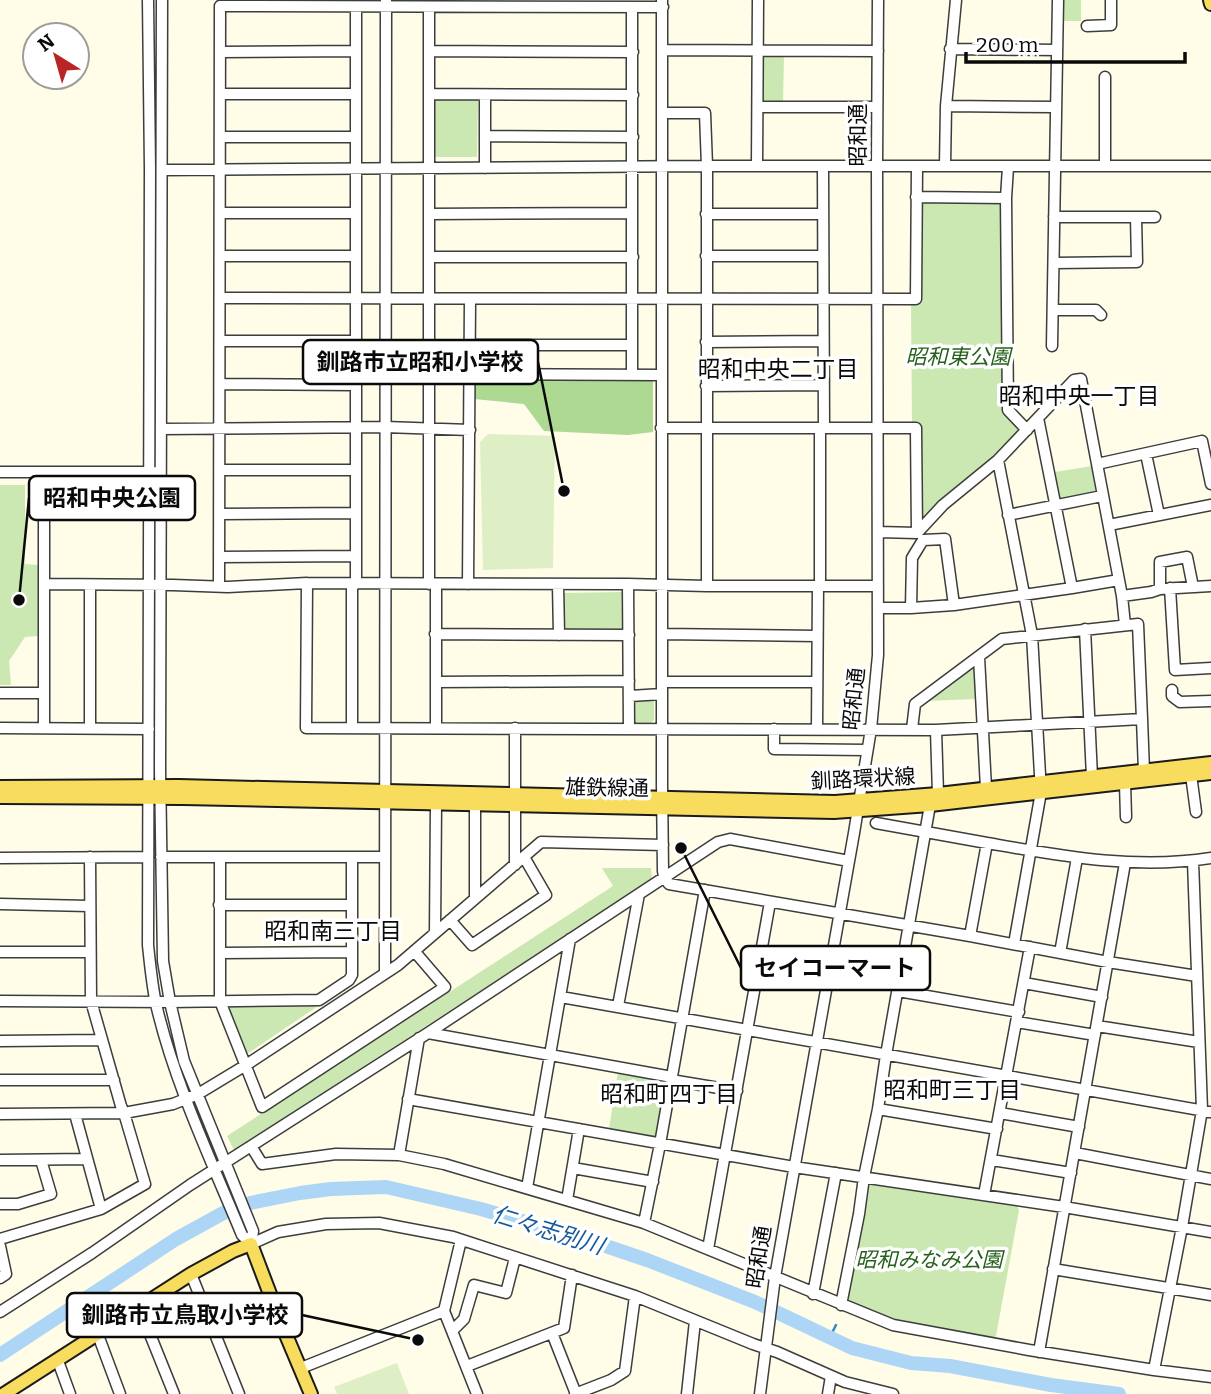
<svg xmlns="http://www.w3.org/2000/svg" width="1211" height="1394" viewBox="0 0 1211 1394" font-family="Bitter,'Noto Sans JP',serif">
  <rect width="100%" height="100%" fill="#fffce8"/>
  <!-- green -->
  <path fill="#cbe8b3" d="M1062 0H1081V21H1062Z
    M763 54 784 55 783 102 762 101Z
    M434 99H478L477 157H434Z
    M919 199 1004 201V412L1023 429 996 457 925 520 919 519 912 426 911 302Z
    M1092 466 1096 493 1060 500 1055 472Z
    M0 485H25V564L39 565 38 636 25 637 9 661 11 685H0Z
    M624 592V629H562V593Z
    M971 667 977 670 976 699 925 701Z
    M654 698V720L650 724H633L634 699Z
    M602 868H651L652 880 234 1150 227 1136 613 886Z
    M230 1006H318L247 1054 228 1008Z
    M618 1071 666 1079 656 1137 609 1129Z
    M870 1184 1017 1206 1019 1210 996 1336 993 1338 894 1321 849 1304 847 1299 867 1187Z"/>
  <!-- forest -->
  <path fill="#aed992" d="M473 376 653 378V432L628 435 544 431 524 404 474 399Z"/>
  <!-- pitch -->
  <path fill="#deefc5" d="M488 434 555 436 553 568 483 570 480 442Z
    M397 1363 409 1394H337L334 1387Z"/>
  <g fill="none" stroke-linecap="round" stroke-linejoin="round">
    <!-- stream -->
    <path stroke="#3487cc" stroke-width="2.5" d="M830 1337 836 1325"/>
    <!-- river -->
    <path stroke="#add6f6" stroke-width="14" d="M0 1355 176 1239 227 1211 250 1203 300 1193 331 1189 386 1187 481 1209 591 1241 647 1260 755 1302 852 1348 911 1363 950 1366 1051 1385 1119 1394"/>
    <defs>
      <path id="minor" d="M148 0 150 169 148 945C150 964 152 985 156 1004 174 1082 211 1160 242 1235L251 1244
        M162 0 160 769 163 961 170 1002 184 1061 253 1231 251 1244
        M662 0V785L663 871 664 877 669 884 970 936 1108 962 1197 976
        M1087 26 1111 25V0
        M950 49 1057 50
        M663 50 878 51
        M430 51 633 52
        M220 52 356 51
        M220 94H356
        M429 94 633 95
        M485 95V168
        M946 106 1056 107
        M758 107H877
        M663 113H705L707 166V586
        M486 136 633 137
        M220 137H356
        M757 166 758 0
        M945 166 946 106 956 0
        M1105 166V77
        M823 167 824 428
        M1008 167 1006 198 1008 410 1027 430
        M162 170 707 166H1211
        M916 197 1006 198
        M220 213H355
        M429 214 632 213
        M706 214H823
        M1054 217H1155
        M220 256H356
        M706 256H823
        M429 257H633
        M1054 263 1137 262 1136 217
        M220 298 916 299 917 167
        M1053 310H1096L1101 315
        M220 341H355
        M706 342 823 341
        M469 345H632
        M1052 346 1058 0
        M469 374 662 375
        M632 374V7
        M220 384 356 385
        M706 386 823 385
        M1038 418 1072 588
        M661 428H916L917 533 878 532
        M161 429 385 427 470 430
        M1146 454 1159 515
        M998 460 1032 635 1041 792 1014 944
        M1097 464 1202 441 1211 484
        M220 470H356
        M0 472H154
        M220 514 355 513
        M1008 515 1102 496
        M1109 525 1211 505
        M917 533 943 505 998 460 1074 380 1081 379 1122 596 1125 625
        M220 557 356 556
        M307 583 306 728 936 730 1142 719 1138 624 1002 639 915 704 912 729
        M44 584 173 585 228 587 307 583 628 584 707 586H878
        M356 584V7
        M429 584V7
        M468 584 470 300
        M558 584 559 635
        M628 584 629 728
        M90 585V728
        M820 585V428
        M219 586 220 6 663 7
        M1170 588 1175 670 1211 668
        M1160 589V562L1187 557 1193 587
        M1122 596 1151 592 1160 589 1211 586
        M879 608H911L954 605 1072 588 1119 580
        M911 608 912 558 923 540 945 539 954 605
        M1085 629 1092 777
        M435 634 629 635
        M662 634 817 636
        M979 657 986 788
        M436 682 629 681
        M662 682H817
        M1172 690V696L1180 702 1211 701
        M0 693H44
        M630 696 662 694
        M1142 719 1144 771
        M0 728 149 729
        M44 728V472
        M352 728V584
        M436 728V584
        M515 728V795
        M817 728 818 585
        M774 729V749L867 750
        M936 730 938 794
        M1191 775 1196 812
        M1125 783 1126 817
        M515 805V865
        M876 823C913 830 950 836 987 843 1062 856 1135 870 1211 858
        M161 857H385
        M0 858 148 857
        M220 858V1001L262 1107 445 987 415 952
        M475 898V804
        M0 904 89 906
        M219 905H351
        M450 920 472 945 546 895 524 857
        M435 933 436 803
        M970 936 987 843
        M0 952H90
        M220 953 352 952
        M1060 953 1077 858
        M385 973 386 1
        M1024 983 1102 997
        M898 991 1019 1012
        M561 997 1211 1112
        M0 1001 170 1002 319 1000 349 980 352 975V858
        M618 1006 639 894
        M1017 1022 1095 1035
        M1097 1026 1199 1042
        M428 1033 672 1077
        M0 1041 102 1040
        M0 1080H114
        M671 1080 737 1091
        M408 1099 794 1167 1064 1207 1211 1232
        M878 1109 997 1129
        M1000 1113 1079 1127
        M0 1114 124 1113 173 1104 198 1094 246 1065 398 965 541 842 663 845
        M75 1114 101 1209
        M251 1146 262 1164 336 1154 399 1155 444 1164 644 1223 893 1325 1029 1350 1154 1370 1211 1377
        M1075 1153 1211 1179
        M399 1155 419 1038
        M0 1160 87 1159
        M992 1160 1071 1173
        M573 1168 653 1182
        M527 1188 570 939
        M984 1195 1030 947
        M567 1200 579 1129
        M0 1204H18L51 1194 41 1160
        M644 1223 660 1144 705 890
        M0 1239 101 1209 145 1184 124 1113 121 1106 91 1001 90 857
        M251 1244 278 1232 326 1224 379 1223 453 1237 635 1296 753 1344 777 1352 845 1382 893 1394
        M0 1246 6 1274 0 1278
        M708 1249 770 902
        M1053 1269 1211 1295
        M191 1274 239 1394
        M813 1294 836 1173
        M841 1305 859 1214 864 1177 878 1109 886 1055 930 805
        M139 1307 174 1394
        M444 1311 461 1240
        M0 1312 92 1253 190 1185 428 1033 718 842 730 839 849 861
        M452 1331 464 1319 474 1285 506 1293 515 1258
        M552 1333 576 1394
        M98 1335 120 1394
        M1039 1352 1125 863
        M58 1361 70 1394
        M467 1366 564 1328 572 1275
        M301 1368 444 1311 477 1394
        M1154 1370 1182 1227 1202 1110 1193 861
        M575 1394 611 1380 625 1371 635 1296
        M687 1394 695 1321
        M760 1394 775 1277 854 833 871 729 878 655 877 167 878 0
        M828 1394 831 1376"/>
      <path id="major" d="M1210 0 1211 4
        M0 787 179 786 835 802 938 794 1211 763
        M0 797 183 798 834 812 930 805 1211 773
        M4 1394 191 1274 233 1251 251 1244 281 1323 311 1394"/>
    </defs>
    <!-- minor casing -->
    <use href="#minor" stroke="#3d3d3d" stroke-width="13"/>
    <!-- major casing -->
    <use href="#major" stroke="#1b1b1b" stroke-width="16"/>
    <!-- minor -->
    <use href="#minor" stroke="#fff" stroke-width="10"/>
    <!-- major -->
    <use href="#major" stroke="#f8dc5e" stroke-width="12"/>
  </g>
  <g text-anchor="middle" stroke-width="7" stroke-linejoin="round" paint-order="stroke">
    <!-- street labels -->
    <g font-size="21" fill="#0a0a0a" stroke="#fff">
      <text transform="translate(858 135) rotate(-90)" y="7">昭和通</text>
      <text transform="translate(854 699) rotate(-84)" y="7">昭和通</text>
      <text transform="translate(863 779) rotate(-3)" y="7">釧路環状線</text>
      <text transform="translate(607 788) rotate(1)" y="7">雄鉄線通</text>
      <text transform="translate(759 1257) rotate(-81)" y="7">昭和通</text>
    </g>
    <!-- park labels -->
    <g font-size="21" font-style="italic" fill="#26611c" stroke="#fff">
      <text x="958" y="364">昭和東公園</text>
      <text x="929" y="1267">昭和みなみ公園</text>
    </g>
    <!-- neighbourhood labels -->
    <g font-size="23" fill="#0a0a0a" stroke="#fff">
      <text x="778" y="377">昭和中央二丁目</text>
      <text x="1079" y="404">昭和中央一丁目</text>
      <text x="333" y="939">昭和南三丁目</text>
      <text x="952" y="1098">昭和町三丁目</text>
      <text x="669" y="1102">昭和町四丁目</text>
    </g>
    <!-- water labels -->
    <g font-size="23" font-style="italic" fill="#15599a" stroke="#fff">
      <text transform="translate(548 1230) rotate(17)" y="8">仁々志別川</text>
    </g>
  </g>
  <!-- callouts -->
  <path fill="none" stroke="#0a0a0a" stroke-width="2.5" d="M564 491L538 362M19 600L29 498M681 848L741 968M418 1340L302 1315"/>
  <g fill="#0a0a0a" stroke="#fff" stroke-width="2.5">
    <circle cx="564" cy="491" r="7"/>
    <circle cx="19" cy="600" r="7"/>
    <circle cx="681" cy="848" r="7"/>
    <circle cx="418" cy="1340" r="7"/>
  </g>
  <g fill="#fff" stroke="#0a0a0a" stroke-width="2.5">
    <rect x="303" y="340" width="235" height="44" rx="7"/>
    <rect x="29" y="476" width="166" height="44" rx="7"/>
    <rect x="741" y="946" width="189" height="44" rx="7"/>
    <rect x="67" y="1293" width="235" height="44" rx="7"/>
  </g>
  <g font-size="23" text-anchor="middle" font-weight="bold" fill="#0a0a0a">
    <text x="420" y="370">釧路市立昭和小学校</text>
    <text x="112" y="506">昭和中央公園</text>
    <text x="835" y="976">セイコーマート</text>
    <text x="185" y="1323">釧路市立鳥取小学校</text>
  </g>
  <!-- north arrow -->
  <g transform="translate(56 56) rotate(323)"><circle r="33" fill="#ffffff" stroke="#9d9d9d" stroke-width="2"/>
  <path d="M0-5L12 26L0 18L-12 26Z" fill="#b92524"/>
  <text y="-10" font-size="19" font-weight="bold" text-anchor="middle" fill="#0a0a0a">N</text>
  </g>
  <!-- scale -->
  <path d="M966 52v10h219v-10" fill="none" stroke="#0a0a0a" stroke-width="3.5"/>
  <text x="976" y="52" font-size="21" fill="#0a0a0a" stroke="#ffffff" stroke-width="5" paint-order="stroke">200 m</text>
</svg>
